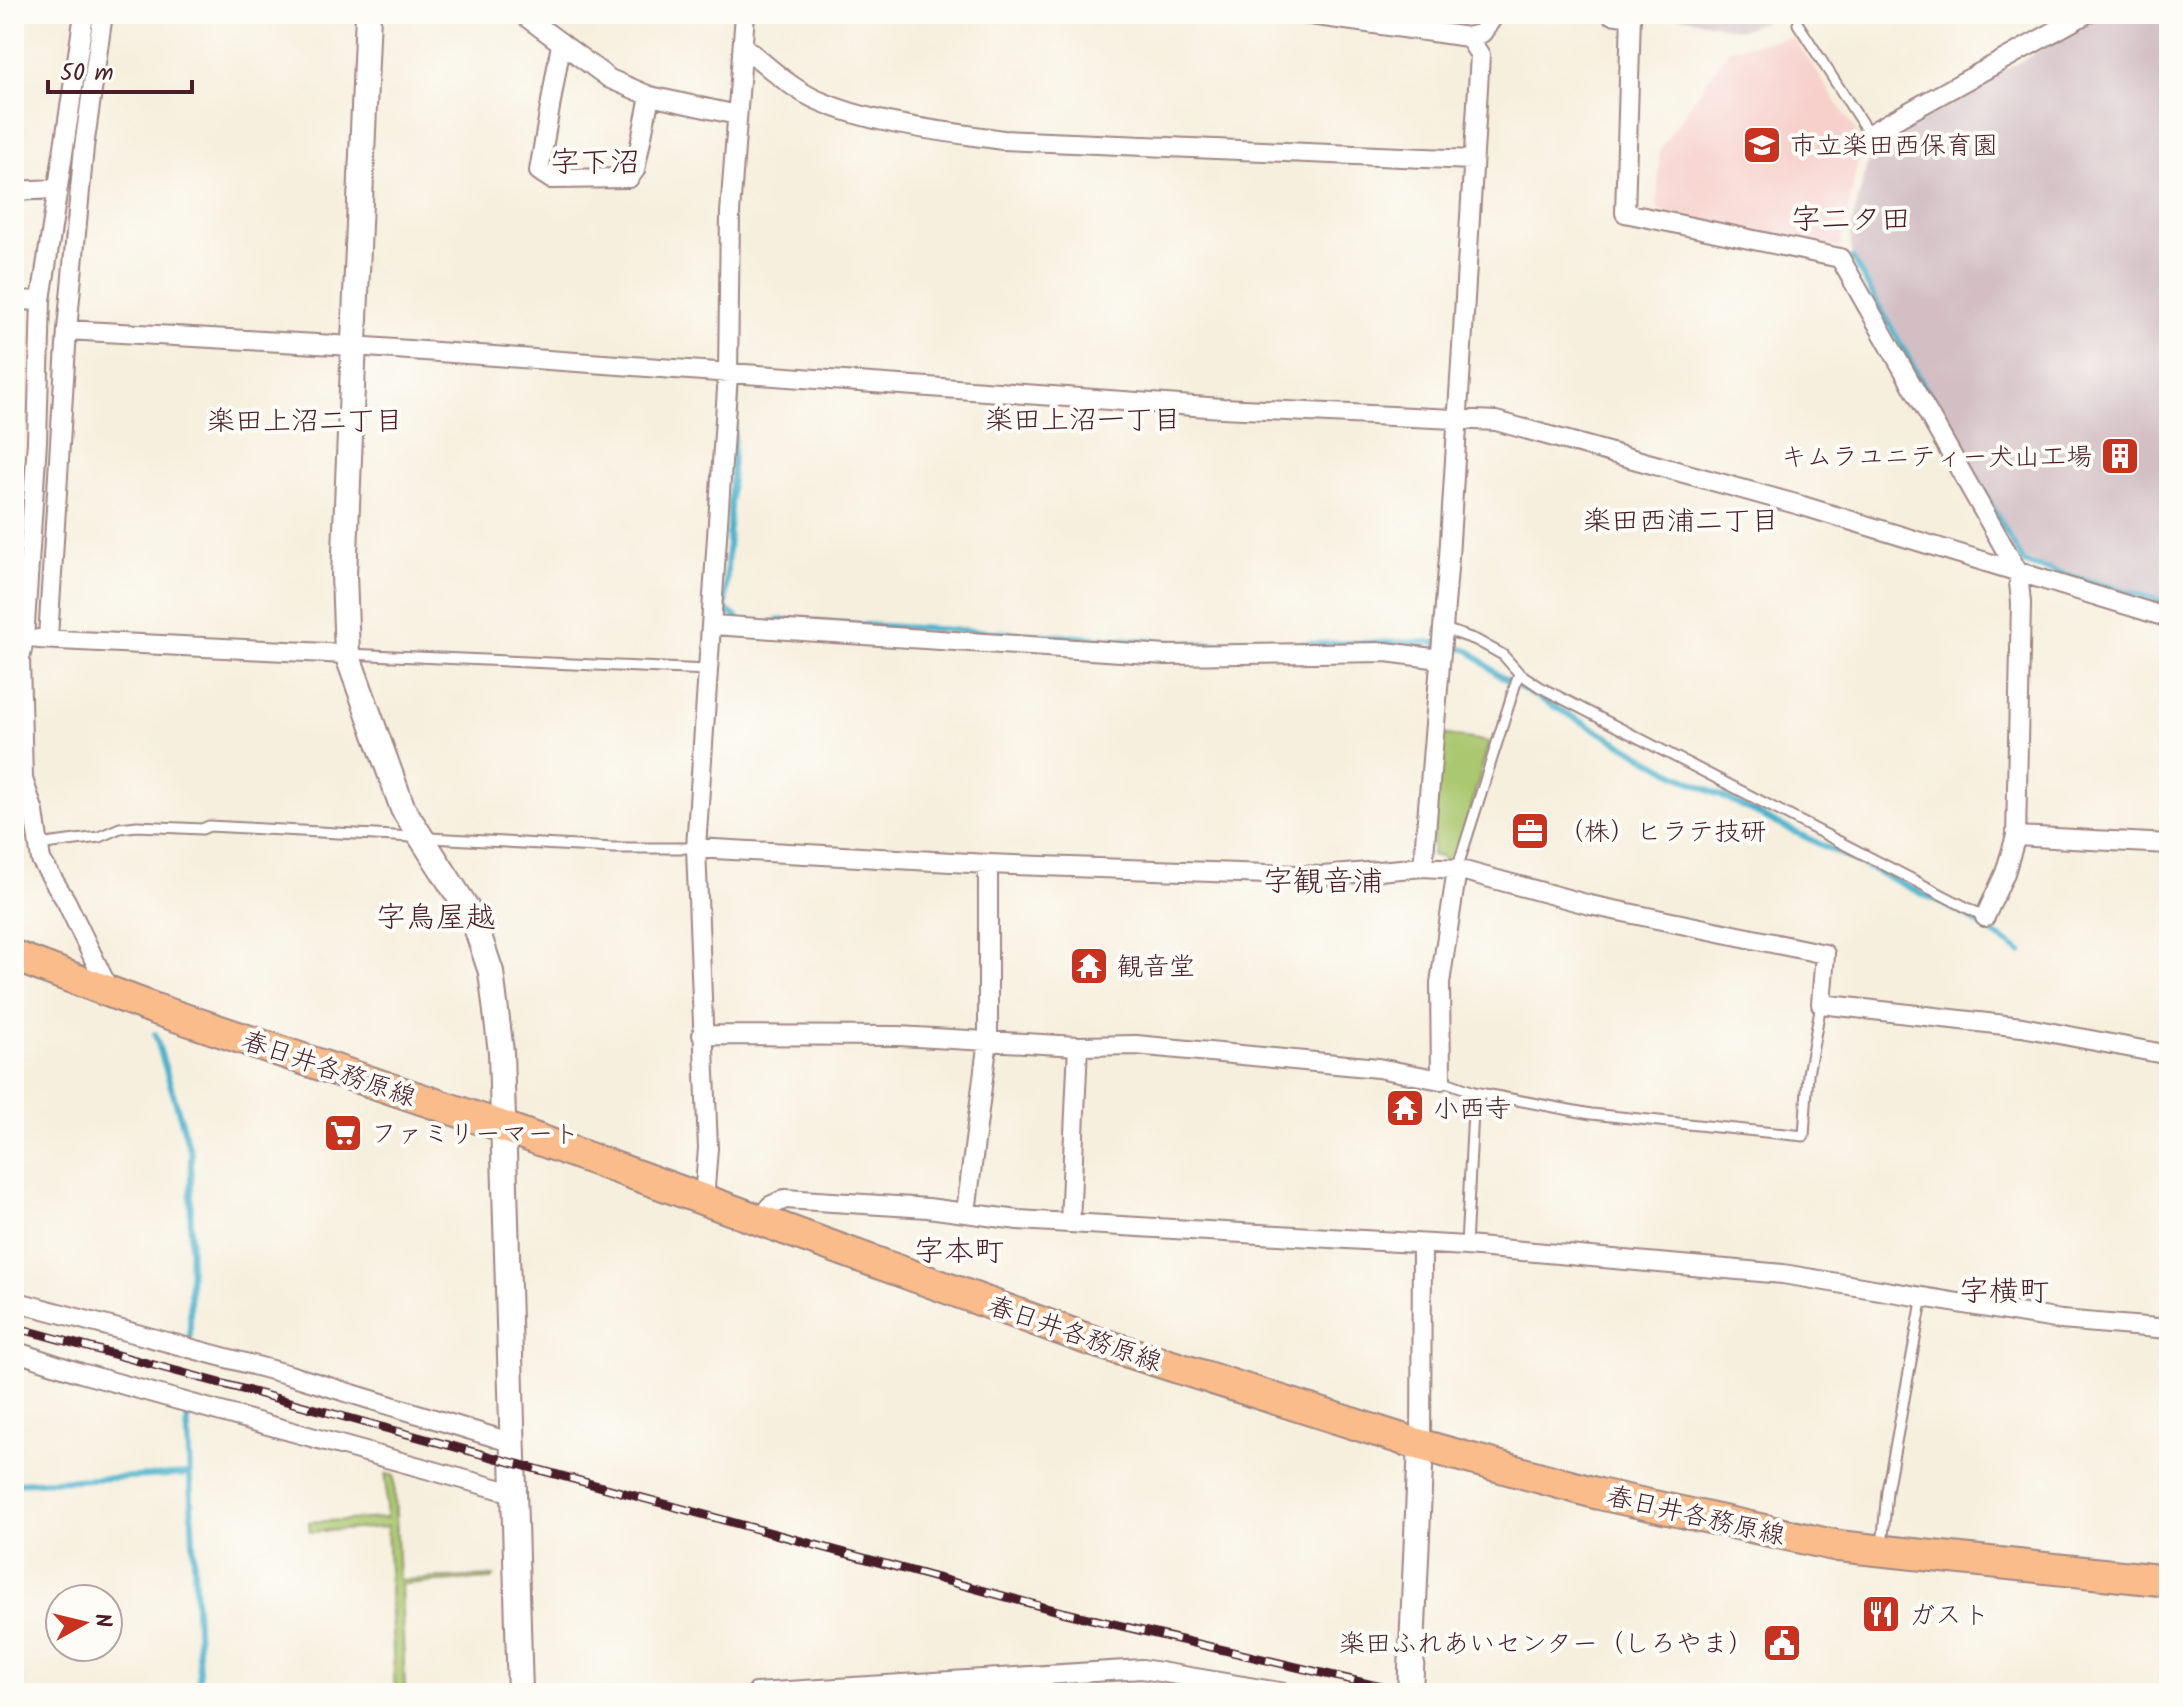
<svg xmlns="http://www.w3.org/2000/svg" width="2183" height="1707" viewBox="0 0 2183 1707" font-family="Kalam,'Klee One',sans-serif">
  <rect width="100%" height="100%" fill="#fdfcf7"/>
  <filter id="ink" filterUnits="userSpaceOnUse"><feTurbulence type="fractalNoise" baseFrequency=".0125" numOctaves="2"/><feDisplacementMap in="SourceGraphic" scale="16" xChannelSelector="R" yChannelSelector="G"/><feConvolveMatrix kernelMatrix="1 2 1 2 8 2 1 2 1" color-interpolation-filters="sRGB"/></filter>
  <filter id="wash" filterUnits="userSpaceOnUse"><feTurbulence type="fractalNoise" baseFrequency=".006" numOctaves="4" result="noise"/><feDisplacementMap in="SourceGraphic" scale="32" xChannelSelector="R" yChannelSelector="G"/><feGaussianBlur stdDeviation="1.8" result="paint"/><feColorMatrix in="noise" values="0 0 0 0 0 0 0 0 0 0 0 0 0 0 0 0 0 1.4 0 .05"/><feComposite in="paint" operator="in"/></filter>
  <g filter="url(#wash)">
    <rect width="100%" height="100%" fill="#f6efdd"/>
    <!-- built -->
    <path fill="#f7d0cc" d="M1794 37 1862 141 1840 249 1657 210 1660 149 1730 48Z"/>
    <!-- industrial -->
    <path fill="#d2bec3" d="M1668 14H1786L1740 30Z
      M2104 14H2169V608L2011 554 1852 253 1850 232 1872 145Z"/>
    <!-- green -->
    <path fill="#aac870" stroke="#7a744e" stroke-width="2" d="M1442 734 1489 742 1456 862 1432 855Z
      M386 1474 394 1475 399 1580 494 1576 492 1579 401 1584 405 1693H395L387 1527 310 1532 309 1522 386 1518Z"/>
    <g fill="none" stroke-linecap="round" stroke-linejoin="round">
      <!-- stream -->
      <path stroke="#4eb3cd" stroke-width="6" d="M1852 258 2024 563 2169 603
        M736 389 725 609 738 619
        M777 620 1223 645 1429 642 1469 650 1498 675 1671 772 1964 914 2021 952
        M155 1034 191 1153 190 1337
        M187 1413 200 1693
        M14 1483 190 1474"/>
    </g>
  </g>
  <g filter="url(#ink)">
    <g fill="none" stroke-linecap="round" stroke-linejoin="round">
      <defs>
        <path id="service" d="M1798 24 1869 134
          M1442 628 1476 640 1503 655 1519 673 1540 687 1985 917
          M348 654 708 670
          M38 845 99 837 120 828 137 826 202 829 209 826 614 848H696
          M1457 869 1519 673
          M1441 1080 1474 1092 1591 1114 1804 1136 1808 1074 1821 1004
          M1466 1246 1474 1092
          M1882 1548 1887 1491 1923 1296"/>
        <path id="minor" d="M522 14 610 79 650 96 737 115
          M1303 14 1468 37 1482 33 1495 14
          M1611 14 1631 17
          M1631 14 1625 213 1840 258 2018 572 2021 603 2016 836 2005 873 1985 917
          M561 44 539 171 551 179 629 178 635 170 650 96
          M743 46C765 64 790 88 817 100 873 125 943 131 1003 140L1472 160
          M1869 134 2086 14
          M14 191 55 189
          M14 301 41 300
          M67 330 353 346 1222 408 1496 421 1803 506 2169 618
          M713 625 1166 655 1386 652 1440 659
          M48 638 67 330 84 147 103 14
          M38 639 347 654
          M14 658 20 659 24 640 37 441 41 300 84 14
          M20 659 23 779 34 812 41 860 66 901 109 990
          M2016 836 2169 844
          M696 848 988 864 1323 876 1423 867 1457 869 1590 905 1825 954 1821 1004 2022 1027 2169 1055
          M1423 867 1449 557 1480 55 1468 37
          M702 1035 898 1036 1078 1046 1136 1045 1378 1068 1441 1080 1440 983 1457 869
          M704 1200 708 1148 696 848 728 374 730 213 745 14
          M966 1212 988 1039V864
          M767 1223 770 1206 785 1199 928 1208 1018 1220 1466 1246 1783 1274 2061 1320 2169 1329
          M1070 1223 1078 1046
          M14 1301 290 1375 510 1442
          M14 1351 81 1373 513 1493
          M1421 1445 1422 1244
          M756 1693 1142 1669 1285 1693"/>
        <path id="tertiary" d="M368 14 344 575 347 654 403 809 473 918 491 972 501 1052 520 1693
          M1410 1693 1421 1445"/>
        <path id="primary" d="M14 956 155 1009 501 1126 1087 1339 1421 1445 1599 1494 1838 1546 2169 1581"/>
      </defs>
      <!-- service casing -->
      <use href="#service" stroke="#a08784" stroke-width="13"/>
      <!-- minor casing -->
      <use href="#minor" stroke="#a08784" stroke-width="22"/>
      <!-- tertiary casing -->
      <use href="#tertiary" stroke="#a08784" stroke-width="28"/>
      <!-- primary casing -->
      <use href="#primary" stroke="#a08784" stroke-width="34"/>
      <!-- service -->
      <use href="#service" stroke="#fff" stroke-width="9"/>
      <!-- minor -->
      <use href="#minor" stroke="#fff" stroke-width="18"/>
      <!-- tertiary -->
      <use href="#tertiary" stroke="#fff" stroke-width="24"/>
      <!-- primary -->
      <use href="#primary" stroke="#f9bc8a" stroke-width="30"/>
      <defs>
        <path id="rail" d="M14 1327 1062 1612 1407 1693"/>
      </defs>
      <!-- rail casing -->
      <use href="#rail" stroke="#4a1f2b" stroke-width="9"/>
      <!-- rail -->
      <use href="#rail" stroke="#fdfcf7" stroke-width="6" stroke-dasharray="18" stroke-linecap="butt"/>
    </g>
  </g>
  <!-- icons -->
  <defs>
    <symbol id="school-square" viewBox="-11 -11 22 22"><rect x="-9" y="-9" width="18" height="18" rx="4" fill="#c8321e" stroke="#fdfcf7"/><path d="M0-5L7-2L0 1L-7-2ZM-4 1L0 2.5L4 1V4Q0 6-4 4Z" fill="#fff"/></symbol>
    <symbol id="building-square" viewBox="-11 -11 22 22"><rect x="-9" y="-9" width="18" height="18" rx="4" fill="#c8321e" stroke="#fdfcf7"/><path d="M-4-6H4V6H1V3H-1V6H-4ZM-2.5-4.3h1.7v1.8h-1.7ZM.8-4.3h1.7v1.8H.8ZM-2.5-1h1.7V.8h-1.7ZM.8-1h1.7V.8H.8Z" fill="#fff"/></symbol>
    <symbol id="office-square" viewBox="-11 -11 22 22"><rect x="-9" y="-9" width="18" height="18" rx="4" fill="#c8321e" stroke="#fdfcf7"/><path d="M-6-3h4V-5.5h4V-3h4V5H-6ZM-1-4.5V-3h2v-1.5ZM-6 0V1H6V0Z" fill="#fff"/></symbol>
    <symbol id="temple-square" viewBox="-11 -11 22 22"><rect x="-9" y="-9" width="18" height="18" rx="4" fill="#c8321e" stroke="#fdfcf7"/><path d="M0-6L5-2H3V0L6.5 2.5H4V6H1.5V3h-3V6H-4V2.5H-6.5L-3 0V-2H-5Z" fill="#fff"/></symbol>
    <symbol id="supermarket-square" viewBox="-11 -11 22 22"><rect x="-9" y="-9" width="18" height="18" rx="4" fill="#c8321e" stroke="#fdfcf7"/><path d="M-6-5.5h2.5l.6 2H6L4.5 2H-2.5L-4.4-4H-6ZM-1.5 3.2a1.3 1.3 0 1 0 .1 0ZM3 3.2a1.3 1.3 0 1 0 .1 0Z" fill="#fff"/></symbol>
    <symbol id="restaurant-square" viewBox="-11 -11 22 22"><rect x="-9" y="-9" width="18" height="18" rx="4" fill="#c8321e" stroke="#fdfcf7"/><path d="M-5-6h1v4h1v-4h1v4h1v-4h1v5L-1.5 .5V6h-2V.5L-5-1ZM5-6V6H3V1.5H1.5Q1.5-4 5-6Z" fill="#fff"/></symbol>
    <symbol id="civic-square" viewBox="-11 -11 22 22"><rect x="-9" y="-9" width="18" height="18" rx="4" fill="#c8321e" stroke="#fdfcf7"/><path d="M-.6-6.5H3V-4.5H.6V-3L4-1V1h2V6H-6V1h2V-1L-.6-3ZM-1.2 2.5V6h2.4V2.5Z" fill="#fff"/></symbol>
  </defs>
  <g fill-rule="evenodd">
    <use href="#school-square" x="1740" y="123" width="44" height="44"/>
    <use href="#building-square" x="2098" y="434" width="44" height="44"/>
    <use href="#office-square" x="1508" y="809" width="44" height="44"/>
    <use href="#temple-square" x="1067" y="944" width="44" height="44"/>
    <use href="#temple-square" x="1383" y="1086" width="44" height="44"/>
    <use href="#supermarket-square" x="321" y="1111" width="44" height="44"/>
    <use href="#restaurant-square" x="1859" y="1592" width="44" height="44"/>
    <use href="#civic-square" x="1760" y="1621" width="44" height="44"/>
  </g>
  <g text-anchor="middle" stroke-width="8" stroke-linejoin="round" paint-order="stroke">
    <!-- poi labels -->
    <g font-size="26" fill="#4a1f2b" stroke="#fdfcf7" text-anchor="start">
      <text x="1790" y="154">市立楽田西保育園</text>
      <text x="2092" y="465" text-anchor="end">キムラユニティー犬山工場</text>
      <text x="1558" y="840">（株）ヒラテ技研</text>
      <text x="1117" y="975">観音堂</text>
      <text x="1433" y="1117">小西寺</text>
      <text x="371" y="1142">ファミリーマート</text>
      <text x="1909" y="1623">ガスト</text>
      <text x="1754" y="1652" text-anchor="end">楽田ふれあいセンター（しろやま）</text>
    </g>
    <!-- street labels -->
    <g font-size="26" fill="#4a1f2b" stroke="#fdfcf7">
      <text transform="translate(329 1068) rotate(19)" y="9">春日井各務原線</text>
      <text transform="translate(1075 1333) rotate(19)" y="9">春日井各務原線</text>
      <text transform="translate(1696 1515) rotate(13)" y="9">春日井各務原線</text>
    </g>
    <!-- neighbourhood labels -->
    <g font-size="28" fill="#4a1f2b" stroke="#fdfcf7">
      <text x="1083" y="429">楽田上沼一丁目</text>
      <text x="305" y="430">楽田上沼二丁目</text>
      <text x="1681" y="530">楽田西浦二丁目</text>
    </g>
    <!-- quarter labels -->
    <g font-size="30" fill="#4a1f2b" stroke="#fdfcf7">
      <text x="595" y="172">字下沼</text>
      <text x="1851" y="229">字二タ田</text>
      <text x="1323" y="891">字観音浦</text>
      <text x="436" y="927">字鳥屋越</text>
      <text x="959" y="1261">字本町</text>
      <text x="2004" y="1301">字横町</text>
    </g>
  </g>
  <!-- margin -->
  <rect width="2183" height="1707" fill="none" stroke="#fdfcf7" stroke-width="48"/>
  <!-- north arrow -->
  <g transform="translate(84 1623) rotate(82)"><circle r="38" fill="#fdfcf7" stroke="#b5a4a5" stroke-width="2"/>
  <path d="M0-6L14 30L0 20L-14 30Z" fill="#c8321e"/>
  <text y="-12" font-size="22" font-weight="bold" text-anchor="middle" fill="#4a1f2b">N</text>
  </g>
  <!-- scale -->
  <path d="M48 80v12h144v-12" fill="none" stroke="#4a1f2b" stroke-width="4"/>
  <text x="60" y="80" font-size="24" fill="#4a1f2b" stroke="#fdfcf7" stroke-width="6" paint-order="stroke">50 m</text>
</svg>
